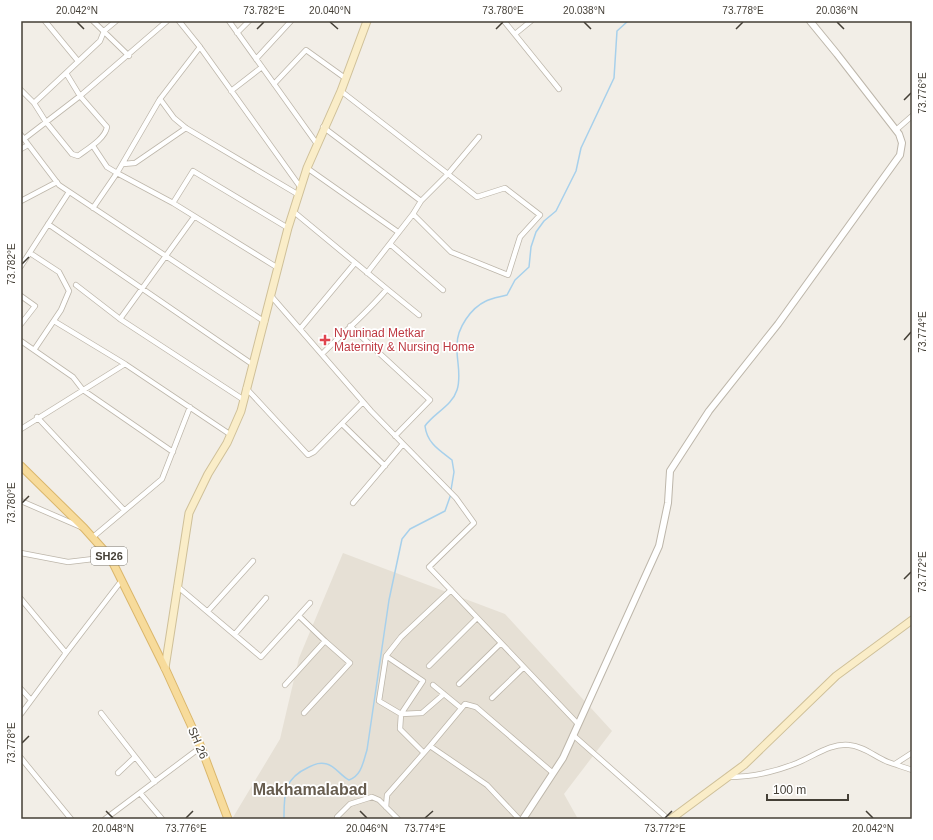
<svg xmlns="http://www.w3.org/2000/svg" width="933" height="840" viewBox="0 0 933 840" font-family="Helvetica,sans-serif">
  <rect width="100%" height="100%" fill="#f2eee7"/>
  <!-- residential -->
  <path fill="#e6e0d5" d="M343 553 505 614 612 731 564 794 578 819H232L280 739 299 658Z"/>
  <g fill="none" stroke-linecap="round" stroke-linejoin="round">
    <!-- stream -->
    <path stroke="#a7d0eb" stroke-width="1.5" d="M451 490 454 472 452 460C439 450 427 443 425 426 434 413 452 406 457 390 462 375 456 360 457 345 457 328 471 308 486 301 492 298 500 297 507 295L515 280 529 267 531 247 536 232 544 221 556 211 576 171 581 148 614 78 617 31 628 21
      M284 819C284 794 283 779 309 767 315 764 320 762 327 764 335 766 341 776 349 780 362 775 363 762 367 750L389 600 402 539 410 529 445 511 451 494"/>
    <defs>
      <path id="minor" d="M45 21 78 61
        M93 21 129 56
        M179 21 200 47 301 188
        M229 21 317 144
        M504 21 559 89
        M237 33 249 21
        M515 34 531 21
        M200 47 160 99 117 173 173 203 278 268
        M256 59 291 21
        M66 73 34 103 46 122 72 154 78 156C87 149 105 139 107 127L80 96 66 73 100 41 104 31 116 21
        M274 84 306 50 345 78
        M21 90 34 103
        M231 91 262 67
        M341 91 448 174 421 201
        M160 99 174 118 186 128 299 195
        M323 127 421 201 413 214 367 273
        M896 130 912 116
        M21 135 59 185 265 322
        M24 139 80 96 167 21
        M21 149 28 145
        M123 164 135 163 186 128
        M307 168 398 232
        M21 201 57 182
        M173 203 193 171 288 228
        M93 208 117 173 107 167 93 146
        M294 212 387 289C367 313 344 332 322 354
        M413 214 451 252 508 275 520 237 540 215 505 188 477 197 448 174 479 137
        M48 224 252 364
        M390 244 443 290
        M30 253 59 272 69 291 61 310 34 350
        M21 266 69 192
        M76 285 120 319 244 400
        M387 289 419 315
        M21 296 35 306 21 324
        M272 297 371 411 456 498 474 523 429 567 578 724
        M120 319 194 217
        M54 321 125 364
        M350 326 430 400 395 436
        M300 329 355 263
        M21 341 73 377 83 390 173 452
        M246 388 308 455 314 452 363 402
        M37 417 124 510
        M342 424 385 466
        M21 429 125 364 231 435
        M21 501 81 527
        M353 503 403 444
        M93 537 162 479 190 407
        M21 553 68 562 110 557
        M177 586 261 657 310 603
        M21 599 66 653
        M208 611 253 561
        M235 634 266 598
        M386 656 423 681 401 714 400 729 424 753
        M429 666 477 618
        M459 684 501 643
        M285 685 325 641 299 616
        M433 685 461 708
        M21 689 31 700
        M444 694 422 713 401 714 379 701 386 656 401 637 451 590
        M492 698 524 667
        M101 713 155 782
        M304 713 350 663 325 641
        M21 714 66 653 122 580
        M573 735 668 819
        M430 746 465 704 476 707 553 773
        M21 758 71 819
        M895 764 912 753
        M118 773 135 757
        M728 777C752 777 775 772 797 763 814 756 831 743 849 745 864 746 875 757 888 762 896 765 904 767 912 770
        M140 793 162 819
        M386 807 387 795 430 746 487 785 519 819
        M105 819 201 747
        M338 819 337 817 350 804 372 797 379 800 398 819"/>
      <path id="tertiary" d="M523 819 563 758 659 546 668 503 670 471 709 411 778 324 900 155 902 143 899 134 837 54 810 21"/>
      <path id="secondary" d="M165 668 189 513 208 474 227 443 241 411 288 228 307 168 341 91 367 21
        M671 819 744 765 836 676 912 620"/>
      <path id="primary" d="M21 466 84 528 110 557 165 668 201 747 228 819"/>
    </defs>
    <!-- minor casing -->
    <use href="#minor" stroke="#bdb6aa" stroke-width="6"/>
    <!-- tertiary casing -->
    <use href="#tertiary" stroke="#bdb6aa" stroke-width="8"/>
    <!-- secondary casing -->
    <use href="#secondary" stroke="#cfc099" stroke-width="9"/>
    <!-- primary casing -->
    <use href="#primary" stroke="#dbb76c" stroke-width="9"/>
    <!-- minor -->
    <use href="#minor" stroke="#fff" stroke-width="4.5"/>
    <!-- tertiary -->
    <use href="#tertiary" stroke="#fff" stroke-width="6"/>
    <!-- secondary -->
    <use href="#secondary" stroke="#faedc8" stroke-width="7"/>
    <!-- primary -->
    <use href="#primary" stroke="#f7db9b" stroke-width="7"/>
  </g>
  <!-- ticks -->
  <path fill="none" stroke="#443f36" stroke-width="1.5" d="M77 22 84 29M330 22 338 29M584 22 591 29M837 22 844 29M257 29 264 22M496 29 503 22M736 29 743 22M904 100 911 93M22 264 29 257M904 340 911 332M22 503 29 496M904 579 911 572M22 743 29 736M106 811 113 818M360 811 367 818M866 811 873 818M186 818 193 811M425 818 433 811M665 818 672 811"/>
  <!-- markers -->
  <path fill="#e0444e" stroke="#fff" stroke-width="1.5" d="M323 334h4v4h4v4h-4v4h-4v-4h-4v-4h4z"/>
  <g text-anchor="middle" stroke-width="3.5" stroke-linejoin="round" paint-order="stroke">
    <!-- shield labels -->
    <rect fill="#fff" stroke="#7c7972" stroke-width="1" x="91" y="547" width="36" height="18" rx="3"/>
    <g font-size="11" font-weight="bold" fill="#443f36">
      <text x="109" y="560">SH26</text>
    </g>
    <!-- health labels -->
    <g font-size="12" fill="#be3a42" stroke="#fff" text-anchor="start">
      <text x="334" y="337">Nyuninad Metkar<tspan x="334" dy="14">Maternity &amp; Nursing Home</tspan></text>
    </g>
    <!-- street labels -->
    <g font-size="12" fill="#443f36" stroke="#fff">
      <text transform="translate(198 743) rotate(67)" y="4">SH 26</text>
    </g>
    <!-- district labels -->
    <g font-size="16" font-weight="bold" fill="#665c4e" stroke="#fff">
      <text x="310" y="795">Makhamalabad</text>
    </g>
  </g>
  <!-- border -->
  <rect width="933" height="840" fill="none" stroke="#ffffff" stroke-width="44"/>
  <!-- scale -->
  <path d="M767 794v6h81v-6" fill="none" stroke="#443f36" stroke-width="2"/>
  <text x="773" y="794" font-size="12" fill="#443f36" stroke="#ffffff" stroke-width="3" paint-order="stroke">100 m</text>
  <rect x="22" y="22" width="889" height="796" fill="none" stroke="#443f36" stroke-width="1.5"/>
  <g font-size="10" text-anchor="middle" fill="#443f36">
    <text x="77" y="14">20.042°N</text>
    <text x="264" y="14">73.782°E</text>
    <text x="330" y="14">20.040°N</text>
    <text x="503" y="14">73.780°E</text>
    <text x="584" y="14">20.038°N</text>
    <text x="743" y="14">73.778°E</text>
    <text x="837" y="14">20.036°N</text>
    <text transform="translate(922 93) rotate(-90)" y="4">73.776°E</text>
    <text transform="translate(11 264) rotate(-90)" y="4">73.782°E</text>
    <text transform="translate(922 332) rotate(-90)" y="4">73.774°E</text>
    <text transform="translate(11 503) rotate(-90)" y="4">73.780°E</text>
    <text transform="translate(922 572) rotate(-90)" y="4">73.772°E</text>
    <text transform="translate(11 743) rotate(-90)" y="4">73.778°E</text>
    <text x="113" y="832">20.048°N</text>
    <text x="186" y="832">73.776°E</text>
    <text x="367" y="832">20.046°N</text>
    <text x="425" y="832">73.774°E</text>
    <text x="665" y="832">73.772°E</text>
    <text x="873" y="832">20.042°N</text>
  </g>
</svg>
